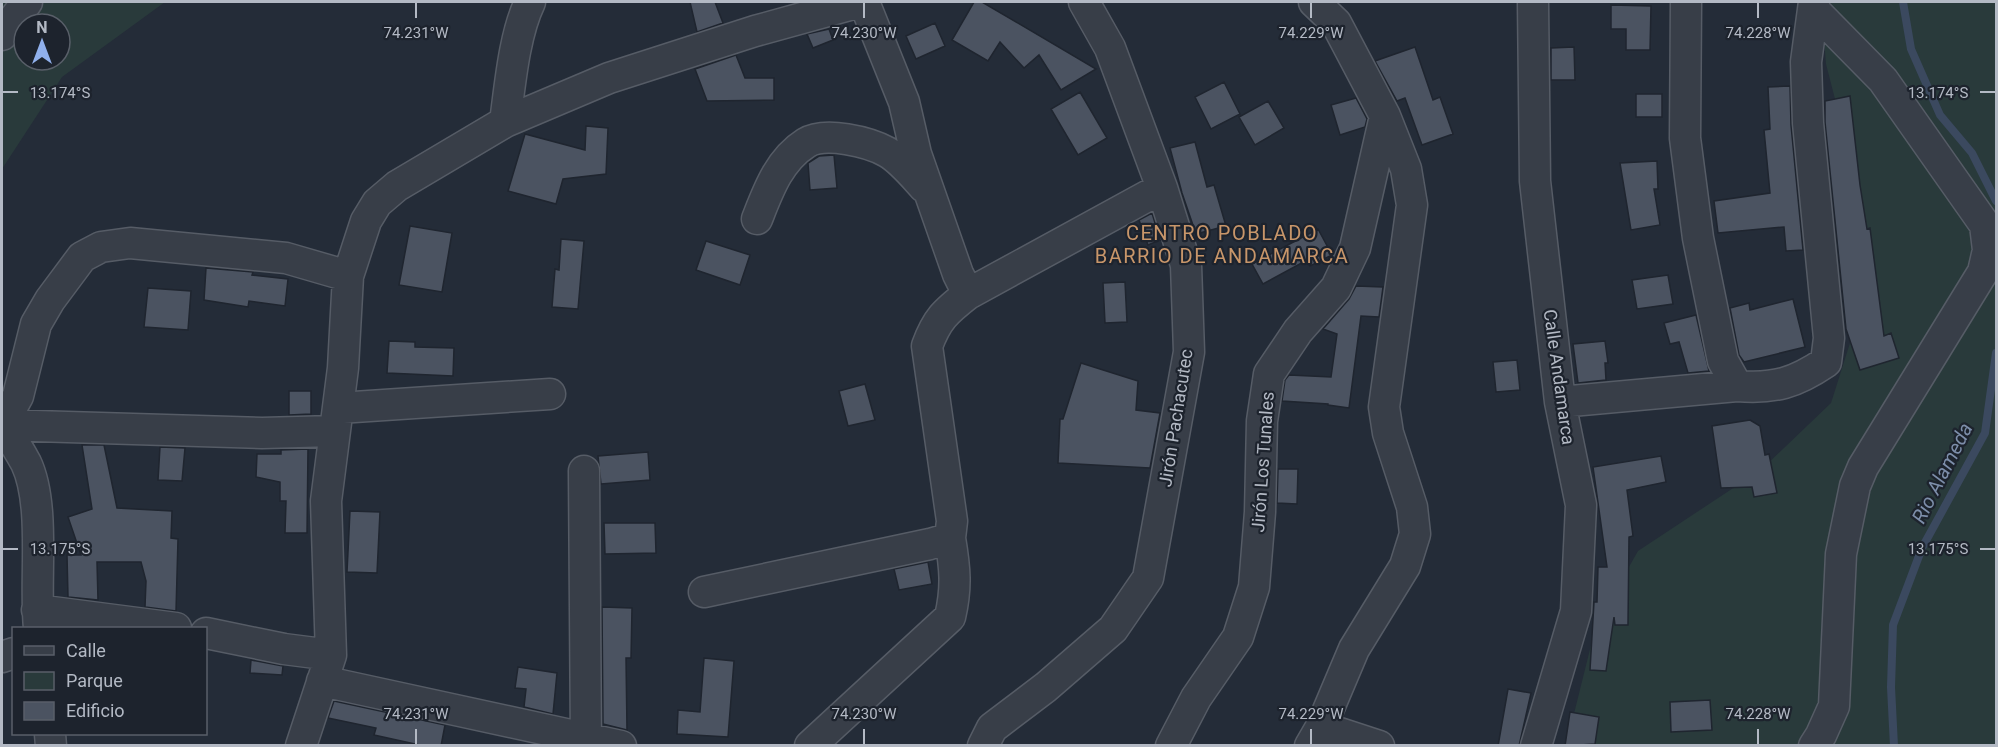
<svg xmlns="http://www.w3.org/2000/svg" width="1998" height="747" viewBox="0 0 1998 747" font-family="Roboto,sans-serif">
  <rect width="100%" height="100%" fill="#242c38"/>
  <!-- green -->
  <path fill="#293a3b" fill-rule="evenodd" d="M2 2H165L62 77 2 169ZM24 24H60V60H24Z
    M1821 2H1996V745L1566 746 1596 625 1638 551 1762 469 1831 403 1863 302 1852 165 1826 64Z"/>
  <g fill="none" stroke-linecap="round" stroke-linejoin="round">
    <!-- stream -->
    <path stroke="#3b495f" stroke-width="8" d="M1903 2 1911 49 1940 115 1972 153 1996 201
      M1894 746 1891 687 1893 625 1922 548 1985 433 1996 353"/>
  </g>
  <!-- building -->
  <path fill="#4b5361" stroke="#1f252f" stroke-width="1.5" d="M690 2H715L723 23 697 32Z
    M974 2H982L1096 69 1061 90 1039 55 1024 68 1000 42 988 61 952 40Z
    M1611 5 1651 6 1650 50H1626V29H1611Z
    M935 23 945 46 916 59 906 36Z
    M829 29 833 40 813 48 807 34Z
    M1415 47 1433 100 1440 97 1453 134 1422 145 1405 98 1397 101 1375 61Z
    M1574 47 1575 80H1551V48Z
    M736 55 745 78H774V100L707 101 695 69Z
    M1224 82 1240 114 1211 129 1195 97Z
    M1790 86 1791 125 1803 250 1786 251 1784 227 1718 233 1714 201 1770 193 1764 130 1770 129 1768 87Z
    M1080 92 1107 138 1078 155 1051 109Z
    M1636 94H1662V117H1636Z
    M1850 96 1860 185 1867 229 1870 228 1884 336 1891 333 1899 358 1860 370 1846 329 1825 122V101Z
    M1356 98 1367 119 1365 127 1340 135 1331 105Z
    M1268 101 1284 128 1255 145 1239 117Z
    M586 126 608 128 606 174 563 179 556 204 508 191 525 134 585 150Z
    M1195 142 1207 187 1214 185 1226 226 1196 234 1182 193 1170 148Z
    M834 155 837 188 810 190 808 163 819 156Z
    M1657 161 1658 189H1654L1660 225 1631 230 1620 163Z
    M1152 213 1160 240 1148 245 1139 220Z
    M410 226 452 233 442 292 399 285Z
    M1318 229 1332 255 1310 266 1307 260 1263 284 1252 264Z
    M561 239 584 241 578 309 552 307 555 269 559 270Z
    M706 241 750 255 740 285 696 270Z
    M206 268 253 272 252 275 288 279 285 306 249 301 248 307 204 300Z
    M1668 275 1673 304 1637 309 1632 280Z
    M1125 282 1127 322 1105 323 1103 283Z
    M1356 286 1383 287 1379 317 1361 316 1349 408 1328 405V404L1282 401 1285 380 1289 375 1331 377 1337 334 1323 329 1349 299Z
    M148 288 191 291 188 330 144 327Z
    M1793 299 1805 347 1744 362 1739 355 1730 308 1749 303 1750 310Z
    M1696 315 1709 371 1688 373 1679 342 1670 344 1664 323Z
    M389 341 415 342V347L454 348 453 376 387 373Z
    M1605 341 1608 363H1605L1606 380 1578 383 1573 344Z
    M1517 360 1520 390 1496 392 1493 362Z
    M1081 363 1138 381 1136 410 1160 413 1150 468 1058 463 1060 419H1063Z
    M865 384 875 420 848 426 839 391Z
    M289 391H311V414L289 415Z
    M1750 420 1760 426 1765 455 1769 454 1777 493 1754 497 1752 487 1721 488 1712 426Z
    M82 445H104L117 508 172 511 171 538 178 539 176 611 145 607 146 581 141 562H97L98 600 68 597 67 555H81L68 517 92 509Z
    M160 447 185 448 182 481 158 480Z
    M308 449 307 533H285L286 501H280V482L256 477 257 454H281V450Z
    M648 452 650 480 601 484 598 456Z
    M1661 456 1666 482 1627 490 1633 536 1629 537 1628 625H1615L1614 617 1606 671 1590 670 1594 602H1597L1598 567H1607L1593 467Z
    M1278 469H1298L1297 504 1277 503Z
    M350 511 380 512 377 573 347 572Z
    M604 523H655L656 553 605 554Z
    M928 562 932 584 899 590 894 569Z
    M602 607 632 608 631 658H626L627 730 603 724Z
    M704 658 734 661 728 737 677 734 678 710 700 712Z
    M251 660 283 666 282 675 250 673Z
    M518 667 557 673 553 714 524 707 526 689 515 688Z
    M1508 689 1531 693 1519 746H1498Z
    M1710 700 1712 730 1671 732 1670 702Z
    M334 701 445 725 441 746H424L374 735 376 728 328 718Z
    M1570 712 1599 717 1595 744 1565 746Z"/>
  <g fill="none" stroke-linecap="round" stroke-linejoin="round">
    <defs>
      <path id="street" d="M1533 2 1535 181 1560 402 1581 505 1576 611 1536 746
        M1686 2 1685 138 1698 238 1723 361 1737 386C1775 389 1795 383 1826 362L1829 338 1808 123 1806 62 1814 2
        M2 35 27 2
        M505 122 609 78 755 31 860 2
        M757 219C768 191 779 160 806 143 825 131 869 142 887 152 901 160 913 175 924 187
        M968 294 1162 188
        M1560 402 1737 386
        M339 408 550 394
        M2 424C10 436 19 450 26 463 46 505 34 581 39 628
        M334 431 262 433 2 425 18 396 36 324 50 300 82 257 101 247 130 243 286 258 348 276
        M584 471 586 746
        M704 592 930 544 950 538 952 521 927 346C937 319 945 312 968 294L958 274 916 154 904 102 864 2
        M37 610 176 628
        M206 633 284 649 331 655
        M2 657 14 653
        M322 681 621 746
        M1321 727 1379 746
        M50 734 51 746
        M301 746 331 655 326 501 343 368 348 276 366 221 377 203 397 186 505 122C510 86 514 35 530 2
        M810 746 950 617C957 587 955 568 950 538
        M983 746 992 728 1046 687 1113 629 1148 578 1189 352 1186 265 1162 188 1110 48 1084 2
        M1171 746 1196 698 1238 637 1254 587 1260 512 1262 421 1269 374 1298 331 1336 288 1355 248 1385 116
        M1310 746 1321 727 1354 649 1405 566 1415 534 1412 507 1388 433 1384 407 1412 205 1406 169 1385 116 1336 23 1314 2
        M1814 746 1821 735 1834 706 1841 554 1855 486 1863 467 1983 272 1988 250 1985 225 1883 80 1814 10"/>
    </defs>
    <!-- street casing -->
    <use href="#street" stroke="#565c66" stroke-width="33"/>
    <!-- street -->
    <use href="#street" stroke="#383e48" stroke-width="30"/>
  </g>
  <!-- ticks -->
  <path fill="none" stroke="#b3b9c4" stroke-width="2" d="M416 3V18M864 3V18M1311 3V18M1758 3V18M3 92H18M1980 92H1995M3 549H18M1980 549H1995M416 729V744M864 729V744M1311 729V744M1758 729V744"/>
  <g text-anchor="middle" stroke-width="4.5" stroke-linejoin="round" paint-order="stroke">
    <!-- street labels -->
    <g font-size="18" fill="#b3b9c4" stroke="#1d232d">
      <text transform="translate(1559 377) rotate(82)" y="6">Calle Andamarca</text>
      <text transform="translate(1176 418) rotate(-81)" y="6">Jirón Pachacutec</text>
      <text transform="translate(1263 462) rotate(-86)" y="6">Jirón Los Tunales</text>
    </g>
    <!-- neighbourhood labels -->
    <g font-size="20" letter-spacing="1.5" fill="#c8966a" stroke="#1d232d">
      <text x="1222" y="240">CENTRO POBLADO<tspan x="1222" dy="23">BARRIO DE ANDAMARCA</tspan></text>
    </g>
    <!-- water labels -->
    <g font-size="20" font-style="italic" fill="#7d8eaa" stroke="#1d232d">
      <text transform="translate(1942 473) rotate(-63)" y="7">Rio Alameda</text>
    </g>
  </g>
  <g font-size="15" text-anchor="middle" fill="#b3b9c4" stroke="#1d232d" stroke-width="4.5" stroke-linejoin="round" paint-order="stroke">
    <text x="416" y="38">74.231°W</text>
    <text x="864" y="38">74.230°W</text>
    <text x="1311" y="38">74.229°W</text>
    <text x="1758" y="38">74.228°W</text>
    <text x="60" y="98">13.174°S</text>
    <text x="1938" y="98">13.174°S</text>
    <text x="60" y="554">13.175°S</text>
    <text x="1938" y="554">13.175°S</text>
    <text x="416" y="719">74.231°W</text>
    <text x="864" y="719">74.230°W</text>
    <text x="1311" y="719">74.229°W</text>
    <text x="1758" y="719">74.228°W</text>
  </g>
  <!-- border -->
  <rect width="1998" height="747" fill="none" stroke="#b3b9c4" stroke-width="6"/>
  <!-- legend -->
  <rect x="12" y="627" width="195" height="108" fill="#1d232d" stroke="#595f69" stroke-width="1.5"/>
  <rect x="24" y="646" width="30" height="9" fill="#383e48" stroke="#595f69" stroke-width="1.5"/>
  <text x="66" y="657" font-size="18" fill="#b3b9c4">Calle</text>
  <rect x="24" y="672" width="30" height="18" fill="#293a3b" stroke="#595f69" stroke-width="1.5"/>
  <text x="66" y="687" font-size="18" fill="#b3b9c4">Parque</text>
  <rect x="24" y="702" width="30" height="18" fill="#4b5361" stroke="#595f69" stroke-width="1.5"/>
  <text x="66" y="717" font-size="18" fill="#b3b9c4">Edificio</text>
  <!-- north arrow -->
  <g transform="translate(42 42)"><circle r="28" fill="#1d232d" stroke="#595f69" stroke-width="1.5"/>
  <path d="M0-4.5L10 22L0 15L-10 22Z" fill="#90b0ec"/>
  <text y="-9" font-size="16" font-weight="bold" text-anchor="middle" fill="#b3b9c4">N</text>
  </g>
</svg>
